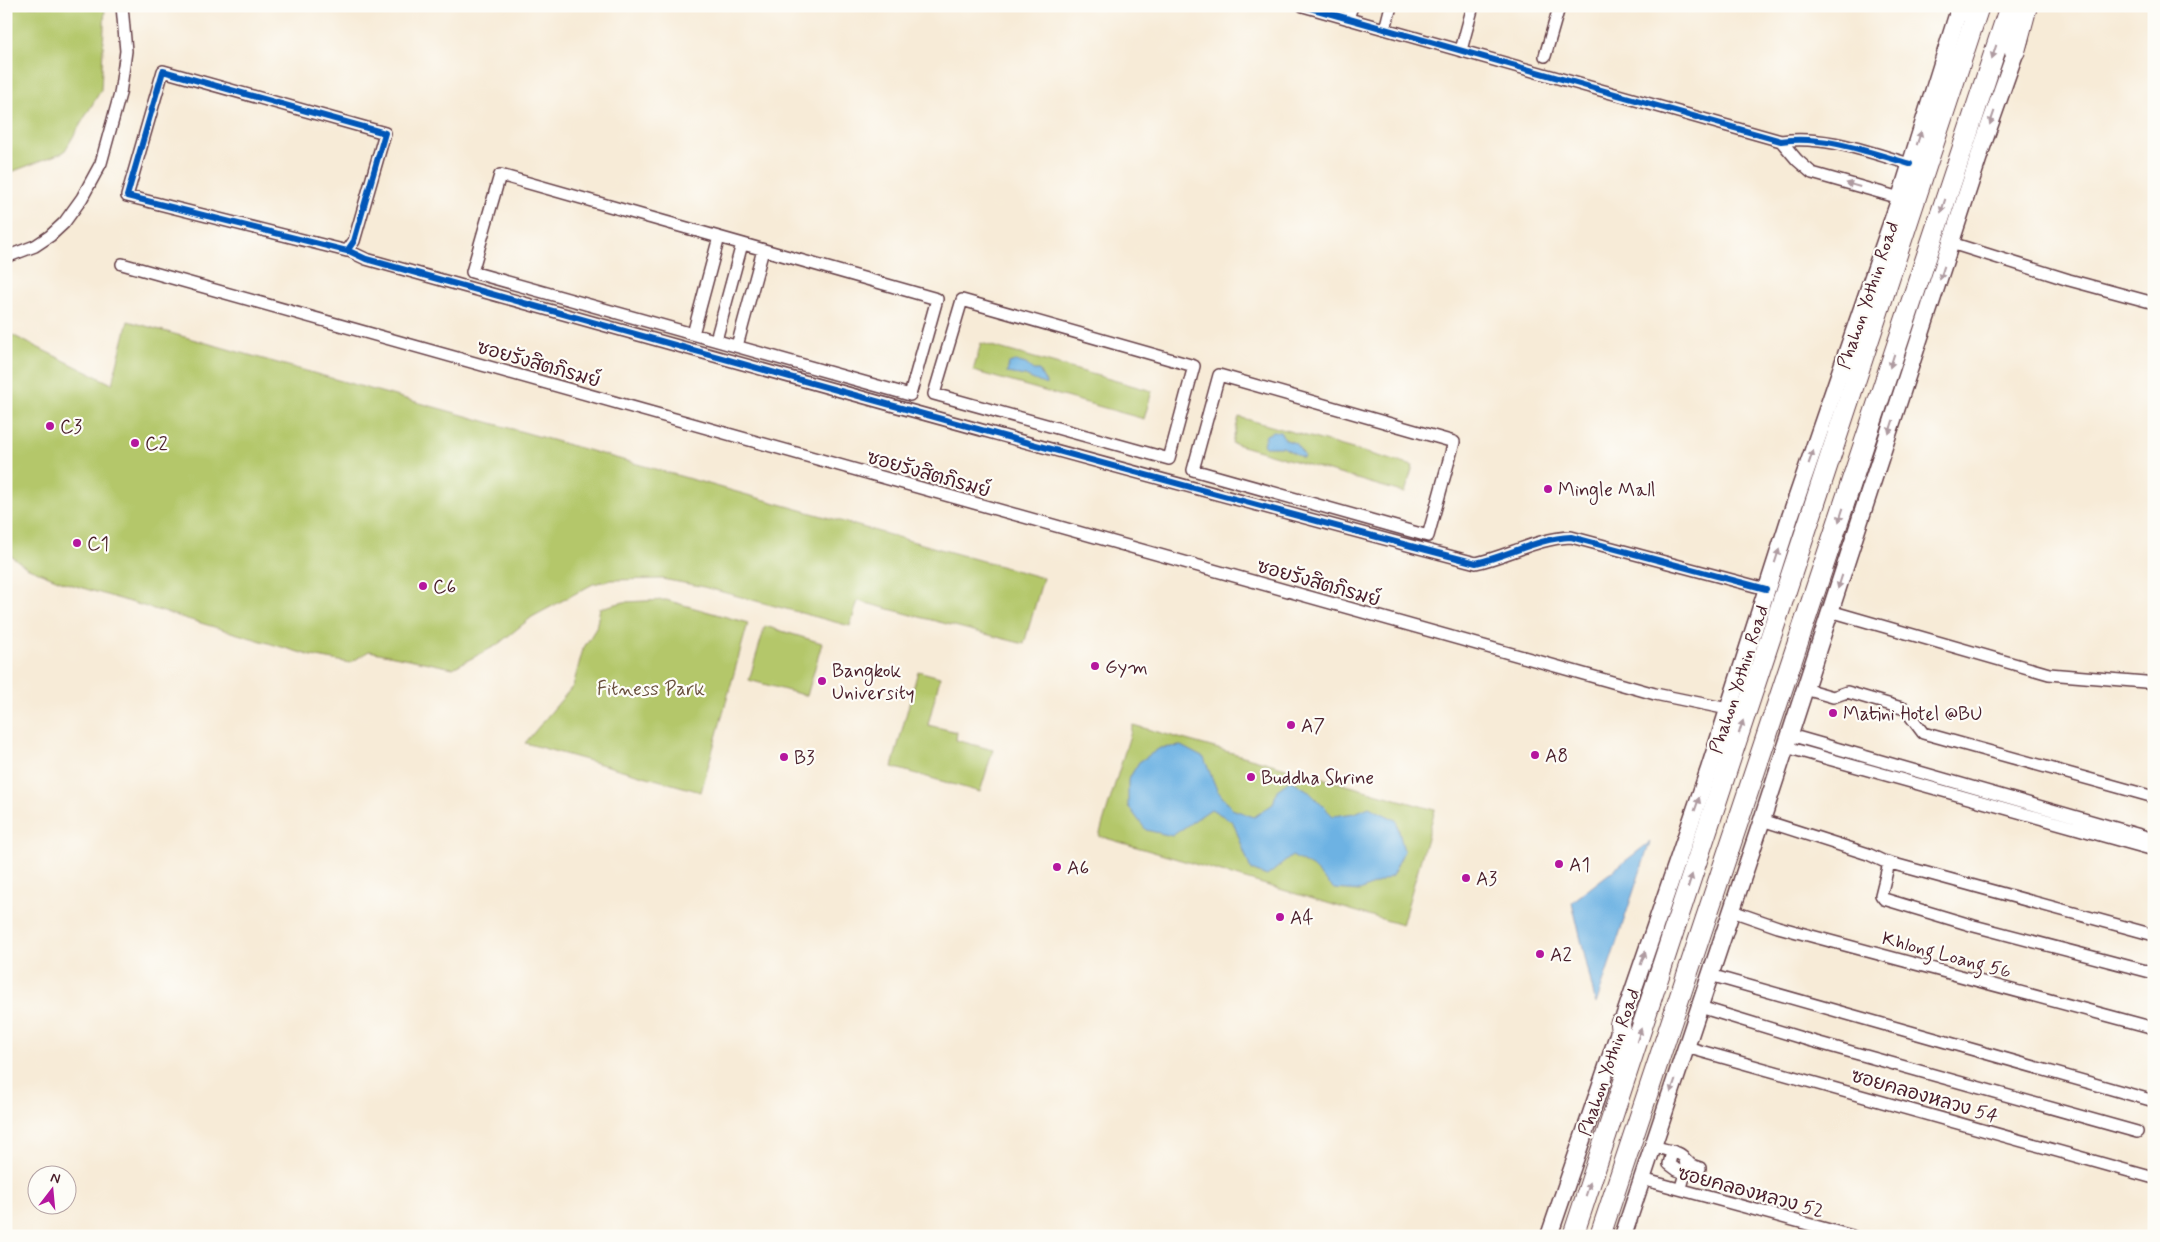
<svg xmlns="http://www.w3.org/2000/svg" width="2160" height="1242" viewBox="0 0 2160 1242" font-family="Mynerve,'Playpen Sans Thai',sans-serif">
  <rect width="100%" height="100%" fill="#fdfcf7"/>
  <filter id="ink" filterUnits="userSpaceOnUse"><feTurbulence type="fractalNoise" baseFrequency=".02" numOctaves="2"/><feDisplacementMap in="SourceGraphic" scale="10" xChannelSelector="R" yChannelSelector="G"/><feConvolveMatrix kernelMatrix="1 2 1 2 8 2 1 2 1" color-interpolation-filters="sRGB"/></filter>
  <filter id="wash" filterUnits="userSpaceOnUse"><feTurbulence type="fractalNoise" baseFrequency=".0096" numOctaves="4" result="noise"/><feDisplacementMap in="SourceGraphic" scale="20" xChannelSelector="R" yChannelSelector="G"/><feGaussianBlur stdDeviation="1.12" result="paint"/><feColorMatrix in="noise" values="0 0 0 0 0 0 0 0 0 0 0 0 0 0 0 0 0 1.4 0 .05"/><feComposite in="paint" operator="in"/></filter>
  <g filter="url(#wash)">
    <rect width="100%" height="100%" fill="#f7ebd7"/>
    <!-- green -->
    <path fill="#b4c76a" stroke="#7f734a" d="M6 6H105L101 90 64 152 6 174Z
      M128 321 1043 578 1024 644 858 601 850 626 700 586 662 579 611 580 593 584 532 617 497 645 453 668 369 651 350 663 312 656 66 583 26 567 6 552V332L112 384Z
      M981 343 1152 391 1144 419 973 371Z
      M1239 417 1413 466 1405 493 1232 443Z
      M666 600 748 623 701 792 525 743 573 686 583 649 596 628 600 608 624 602Z
      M765 626 822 643 807 696 749 680Z
      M918 671 940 677 928 725 957 732 956 740 993 750 980 792 892 767Z
      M1133 725 1435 810 1402 925 1099 836Z"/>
    <!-- water -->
    <path fill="#6db2e3" stroke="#5c6887" d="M1015 361 1026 364 1033 370H1039L1046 383V385L1025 376 1007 373 1009 363Z
      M1273 432H1280L1286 440 1295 443 1304 455 1303 458 1283 447H1265L1263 444 1266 435Z
      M1181 746 1204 758 1217 790 1232 809 1254 817 1273 804 1277 790 1291 780 1307 790 1333 816 1355 813 1369 807 1396 820 1404 851 1392 876 1360 891 1334 889 1312 867 1292 856 1267 876 1251 870 1233 822 1211 809 1172 836 1146 830 1128 806V780L1139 762 1160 748Z
      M1650 842 1596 1004 1572 902Z"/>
  </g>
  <g filter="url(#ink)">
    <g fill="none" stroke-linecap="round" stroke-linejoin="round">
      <defs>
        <path id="street" d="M1303 6 1781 141C1825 135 1868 152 1910 164
          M1348 19 1352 6
          M1385 29 1391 6
          M1461 50 1473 6
          M1545 56 1558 11 1556 6
          M1781 141 1797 160 1812 173 1900 198
          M500 175 937 299 910 395 472 272Z
          M1951 243 2069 280 2154 303
          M347 251 354 241 385 133 163 71 127 196 347 251H349L366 259C736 362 1105 466 1476 563 1508 556 1538 538 1571 537L1766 589
          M6 257 35 246 50 236 64 223 82 198 101 163 120 94 126 51 122 6
          M122 264 1655 694 1728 709
          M962 300 1194 366 1169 459 934 394Z
          M693 334 719 237
          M716 340 742 244
          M737 346 763 250
          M1219 375 1454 442 1428 536 1193 470Z
          M1830 611 2049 674 2145 682 2154 685
          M1805 689 1833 697 1847 692 1905 709 1923 733 2154 797
          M1790 735 2154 839
          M1786 747 2154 850
          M1762 820 1868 854 1883 861 2154 935
          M1889 863 1881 895 1884 899 1974 926 2154 973
          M1732 911 1778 927 2154 1028
          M1710 975 2154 1101
          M1700 1007 1805 1039 2137 1132
          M1686 1047 2154 1178
          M1653 1146C1682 1155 1692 1150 1682 1184
          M1672 1152 1669 1164 1677 1170 1685 1173
          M1685 1159 1691 1165 1700 1168
          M1642 1179 1852 1236"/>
        <path id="secondary" d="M1549 1236 1709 769 1789 520 1900 198 1960 6
          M1623 1236 1762 820 1983 144 2020 39"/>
        <path id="highway" d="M1959 12 1962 6
          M2015 51 2027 6
          M1620 1024 1625 1069
          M1573 1236 1979 6
          M1600 1236 2010 6"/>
      </defs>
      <!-- street casing -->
      <use href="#street" stroke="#643e45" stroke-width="14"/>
      <!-- secondary casing -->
      <use href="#secondary" stroke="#643e45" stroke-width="19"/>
      <!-- highway casing -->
      <use href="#highway" stroke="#643e45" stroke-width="22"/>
      <!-- street -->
      <use href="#street" stroke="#fff" stroke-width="11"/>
      <!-- secondary -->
      <use href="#secondary" stroke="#fff" stroke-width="16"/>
      <!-- highway -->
      <use href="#highway" stroke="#fff" stroke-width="20"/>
      <defs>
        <path id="cycleway" d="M1303 6 1781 141C1825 135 1868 152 1910 164
          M347 251 354 241 385 133 163 71 127 196 347 251H349L366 259C736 362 1105 466 1476 563 1508 556 1538 538 1571 537L1766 589"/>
      </defs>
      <!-- cycleway casing -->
      <use href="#cycleway" stroke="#fdfcf7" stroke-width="9"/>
      <!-- cycleway -->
      <use href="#cycleway" stroke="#0057b8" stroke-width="6"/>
    </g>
    <!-- one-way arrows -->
    <defs><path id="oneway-solid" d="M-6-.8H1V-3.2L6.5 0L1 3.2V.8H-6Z" transform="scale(1.25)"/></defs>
    <g fill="#ae9aa0">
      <use href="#oneway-solid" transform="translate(1994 52) rotate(108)"/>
      <use href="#oneway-solid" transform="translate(1992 118) rotate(109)"/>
      <use href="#oneway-solid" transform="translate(1919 138) rotate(-72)"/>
      <use href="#oneway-solid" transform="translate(1853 185) rotate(-164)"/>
      <use href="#oneway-solid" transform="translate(1943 206) rotate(108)"/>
      <use href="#oneway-solid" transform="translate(1942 273) rotate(108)"/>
      <use href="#oneway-solid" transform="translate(1892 361) rotate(108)"/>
      <use href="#oneway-solid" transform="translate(1891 427) rotate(108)"/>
      <use href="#oneway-solid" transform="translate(1811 457) rotate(-71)"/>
      <use href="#oneway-solid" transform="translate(1841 515) rotate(108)"/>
      <use href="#oneway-solid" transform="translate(1777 556) rotate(-72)"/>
      <use href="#oneway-solid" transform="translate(1840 582) rotate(108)"/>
      <use href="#oneway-solid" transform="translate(1741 727) rotate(-72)"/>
      <use href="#oneway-solid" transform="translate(1697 804) rotate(-71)"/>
      <use href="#oneway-solid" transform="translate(1690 881) rotate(-72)"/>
      <use href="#oneway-solid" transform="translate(1643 958) rotate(-71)"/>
      <use href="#oneway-solid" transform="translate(1639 1035) rotate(-72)"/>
      <use href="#oneway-solid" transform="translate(1673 1086) rotate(109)"/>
      <use href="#oneway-solid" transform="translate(1588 1189) rotate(-72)"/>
    </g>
  </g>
  <!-- markers -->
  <g fill="#b5179e" stroke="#fdfcf7" stroke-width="2">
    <circle cx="50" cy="426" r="5"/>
    <circle cx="135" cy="443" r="5"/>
    <circle cx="1548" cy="489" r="5"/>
    <circle cx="77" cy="543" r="5"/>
    <circle cx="423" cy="586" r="5"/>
    <circle cx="1095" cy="666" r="5"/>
    <circle cx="822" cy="681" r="5"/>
    <circle cx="1833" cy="713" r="5"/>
    <circle cx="1291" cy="725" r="5"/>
    <circle cx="1535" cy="755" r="5"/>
    <circle cx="784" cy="757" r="5"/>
    <circle cx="1251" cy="777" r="5"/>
    <circle cx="1559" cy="864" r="5"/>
    <circle cx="1057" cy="867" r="5"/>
    <circle cx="1466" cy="878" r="5"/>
    <circle cx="1280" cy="917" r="5"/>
    <circle cx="1540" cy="954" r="5"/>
  </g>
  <g text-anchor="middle" stroke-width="4.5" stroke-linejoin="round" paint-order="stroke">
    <!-- street labels -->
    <g font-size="19" fill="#4a1f2b" stroke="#fdfcf7">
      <text transform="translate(1867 295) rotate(-71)" y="7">Phahon Yothin Road</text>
      <text transform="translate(539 363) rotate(16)" y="7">ซอยรังสิตภิรมย์</text>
      <text transform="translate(929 473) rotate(16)" y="7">ซอยรังสิตภิรมย์</text>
      <text transform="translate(1319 582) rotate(16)" y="7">ซอยรังสิตภิรมย์</text>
      <text transform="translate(1738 679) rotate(-72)" y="7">Phahon Yothin Road</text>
      <text transform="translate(1947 954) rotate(15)" y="7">Khlong Loang 56</text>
      <text transform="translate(1608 1062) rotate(-71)" y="7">Phahon Yothin Road</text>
      <text transform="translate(1925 1095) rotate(16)" y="7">ซอยคลองหลวง 54</text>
      <text transform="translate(1751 1191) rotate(15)" y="7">ซอยคลองหลวง 52</text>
    </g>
    <!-- poi labels -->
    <g font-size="19" fill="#4a1f2b" stroke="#fdfcf7" text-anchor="start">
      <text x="60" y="433">C3</text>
      <text x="145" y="450">C2</text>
      <text x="1558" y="496">Mingle Mall</text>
      <text x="87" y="550">C1</text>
      <text x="433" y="593">C6</text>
      <text x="1105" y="673">Gym</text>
      <text x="832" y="677">Bangkok<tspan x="832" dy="22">University</tspan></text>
      <text x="1843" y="720">Matini Hotel @BU</text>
      <text x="1301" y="732">A7</text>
      <text x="1545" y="762">A8</text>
      <text x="794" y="764">B3</text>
      <text x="1261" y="784">Buddha Shrine</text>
      <text x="1569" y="871">A1</text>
      <text x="1067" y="874">A6</text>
      <text x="1476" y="885">A3</text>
      <text x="1290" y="924">A4</text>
      <text x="1550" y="961">A2</text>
    </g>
    <!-- park labels -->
    <g font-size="19" fill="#6a513e" stroke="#fdfcf7">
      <text x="651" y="695">Fitness Park</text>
    </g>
  </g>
  <!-- margin -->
  <rect width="2160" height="1242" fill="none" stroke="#fdfcf7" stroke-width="25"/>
  <!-- north arrow -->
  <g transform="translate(52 1190) rotate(16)"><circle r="24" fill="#fdfcf7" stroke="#b5a4a5"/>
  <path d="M0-4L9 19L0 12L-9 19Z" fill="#b5179e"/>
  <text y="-8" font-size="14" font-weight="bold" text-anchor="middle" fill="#4a1f2b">N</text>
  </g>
</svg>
